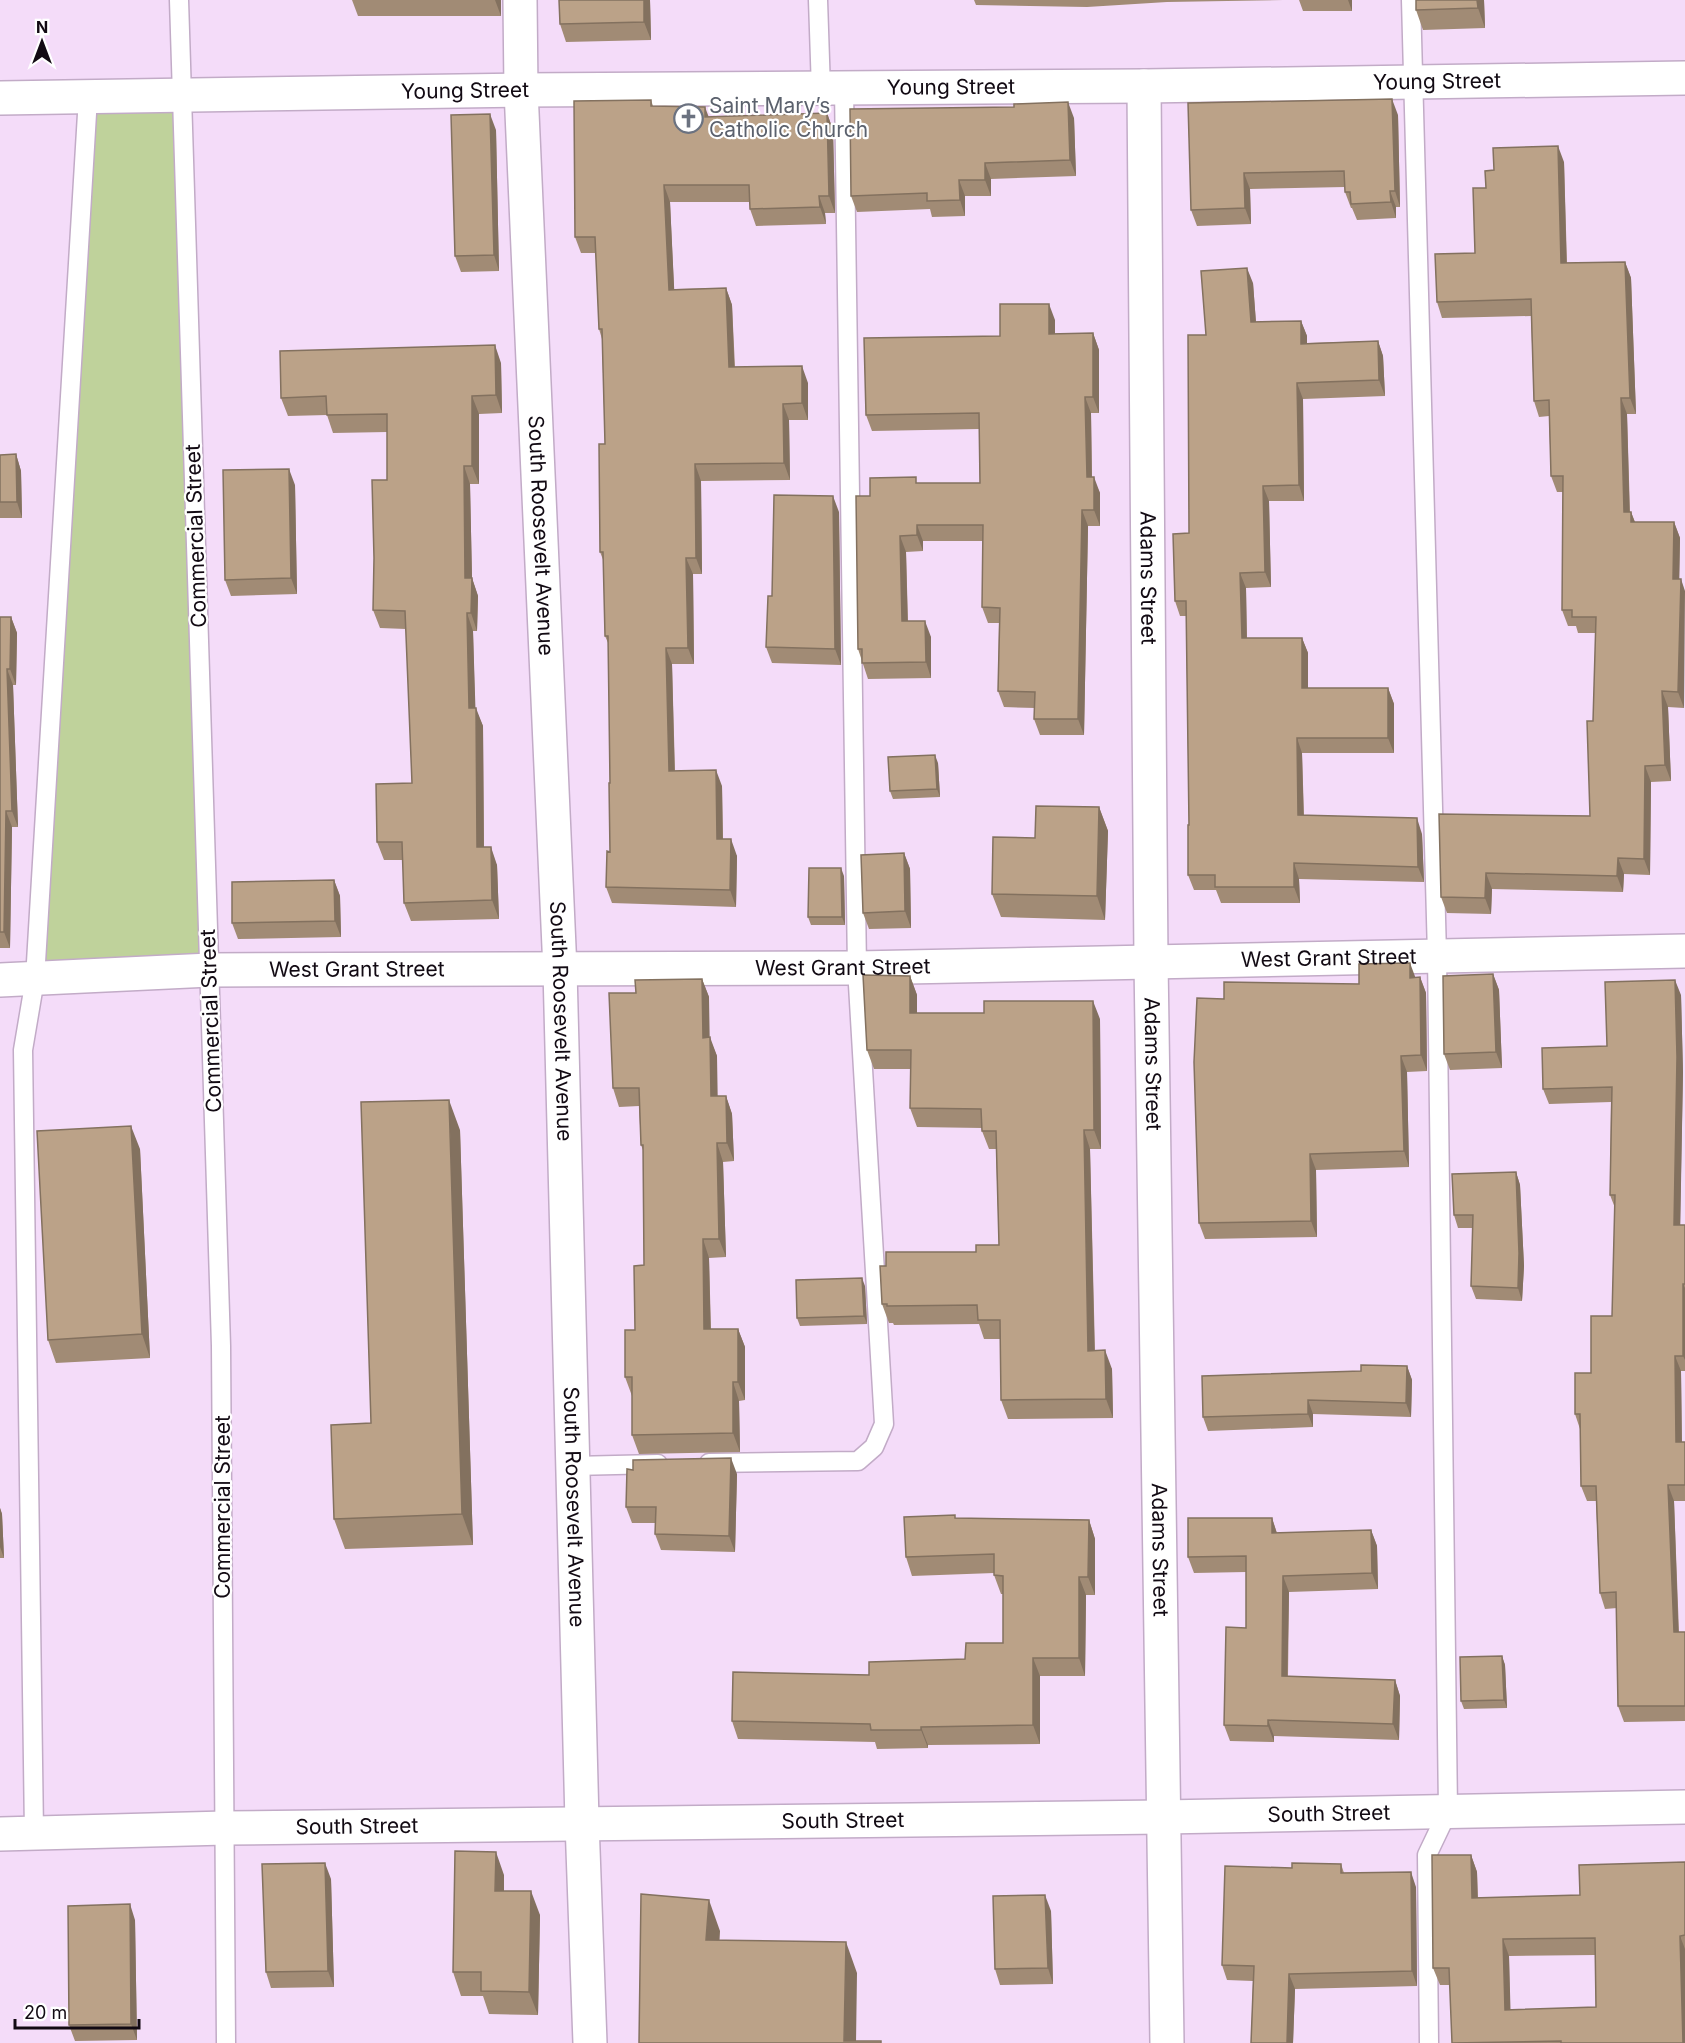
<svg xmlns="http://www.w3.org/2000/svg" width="1685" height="2043" viewBox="0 0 1685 2043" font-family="Inter,sans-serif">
  <rect width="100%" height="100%" fill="#f4dcf9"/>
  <!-- green -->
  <path fill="#bfd29b" d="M182 96 210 970 35 979 88 97Z"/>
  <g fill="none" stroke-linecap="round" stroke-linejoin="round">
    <defs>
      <path id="lane" d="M179 0 221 1346 226 2043
        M818 0 821 90
        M1411 0 1437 955 1448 1811 1427 1855 1429 2043
        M709 1463 858 1461 874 1447 884 1424 857 968 844 89
        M573 1466 658 1464
        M34 1833 23 1050 35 979 88 97"/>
      <g id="street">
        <path id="s1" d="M520 0 521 90 560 970 582 1822 590 2043"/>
        <path id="s2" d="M1144 86 1151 961 1167 2043"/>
        <path id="s3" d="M0 98 521 90 1144 86 1685 78"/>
        <path id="s4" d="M0 980 210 970 857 968 1685 951"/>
      </g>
      <g id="secondary">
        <path id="s5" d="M0 1834 225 1828 1163 1817 1685 1807"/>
      </g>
    </defs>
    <!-- lane casing -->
    <use href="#lane" stroke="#c2abc7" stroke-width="21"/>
    <!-- street casing -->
    <use href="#street" stroke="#c2abc7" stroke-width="36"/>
    <!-- secondary casing -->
    <use href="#secondary" stroke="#c2abc7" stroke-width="36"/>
    <!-- lane -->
    <use href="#lane" stroke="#fff" stroke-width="18"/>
    <!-- street -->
    <use href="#street" stroke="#fff" stroke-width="33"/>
    <!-- secondary -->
    <use href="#secondary" stroke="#fff" stroke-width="33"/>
  </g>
  <!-- wall -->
  <path fill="#a18b75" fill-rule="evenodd" d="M352 0H501V16H358Z
    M559 0H650L651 40 566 42 560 24Z
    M962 0H1283L1167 2 1087 7 976 5 974 0Z
    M1299 0H1352V11H1303Z
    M1484 0 1485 28 1423 30 1416 10Z
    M651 100 653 106 709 117 827 113 833 130 835 213H825L826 224 756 226 750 209V202H670L674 289 726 288 732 305 735 367 808 383V420H789L790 480 701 481 702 574H693L694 664H672L675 771 722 786 723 839 737 856 736 907 612 903 606 887 610 852V783L609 645 605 636 604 562 600 552 605 444 602 339 599 329 596 253H581L575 237Z
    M1188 103 1398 115 1400 207H1396V218L1357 220 1352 208H1351L1345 192V187L1250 189 1251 224 1197 226 1191 210Z
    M1074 118 1076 176 991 179V196H965V216L932 217 930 209 857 212 851 196Z
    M496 130 499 271 461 272 455 256Z
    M1564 162 1567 263 1625 262 1631 278 1636 414H1627L1630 512H1631L1635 522H1674L1680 538 1679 579 1684 708 1668 707 1671 781 1651 782 1650 875 1624 874 1623 892 1492 889 1491 914 1447 913 1441 897 1590 816 1596 633H1578L1576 626H1568L1562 610 1563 492H1557L1551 476 1549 416 1539 417 1534 401 1531 316 1442 318 1437 302 1475 253 1486 188Z
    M1253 283 1256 322 1301 321 1307 336V343L1378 341 1383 356 1385 396 1303 399 1304 501H1269L1271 587 1246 588 1247 638H1302L1308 653V688H1388L1394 704V753H1302L1304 815 1422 834 1424 882 1299 879 1300 903H1221L1216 890H1194L1188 875 1189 825 1186 616H1180L1175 601 1189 533 1206 335Z
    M1055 320V334L1093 333 1099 350V413H1091L1092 477 1100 493V526H1088L1084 735H1040L1034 719 1035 708 1004 707 998 691 999 623H988L982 607 983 541H923V551L906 552 908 621 931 637V678L868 679 858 649 870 496 918 483H980L979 429 872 431 866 415 1000 336Z
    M501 363 502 413 479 414V484H470L472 578 478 596 477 631H473L475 708 483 726 484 847 497 865 499 919 411 921 404 903 403 860H384L377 842 412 783 406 629 380 628 373 610 387 480V432L333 433 327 415 288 416 281 398Z
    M16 454 21 471 22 518H0V455Z
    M295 485 297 594 231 596 225 580Z
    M839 512 841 665 772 663 766 647 772 596Z
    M0 617H11L17 633 16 685H13L18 827H12L10 948H0Z
    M938 763 940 797 893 799 890 791Z
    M1099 807 1108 831 1105 920 1001 917 992 894 1035 838Z
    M904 853 910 869 911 928 869 929 863 913Z
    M844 876 845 925H811L808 917Z
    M334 880 340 896 341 937 238 939 232 923Z
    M1493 974 1499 990 1502 1068 1450 1070 1444 1054Z
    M910 976 917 995V1013L1100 1019 1101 1149H1090L1095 1351 1112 1369 1113 1418 1008 1419 1001 1400V1339H984L979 1324 894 1325 893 1323H889L882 1304 886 1266 976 1252 999 1245 996 1149H989L982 1131V1128L917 1127 910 1108V1069H874L867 1050Z
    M1420 977 1426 993 1427 1071 1407 1072 1409 1167 1316 1170 1317 1237 1205 1239 1199 1223 1224 999Z
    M702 979 709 997V1037L717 1056V1096H726L732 1114 734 1161 723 1162 726 1257 709 1258 711 1329H738L745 1347V1400L739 1401 740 1452 639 1454 632 1435V1396L625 1377 635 1330 644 1265 643 1150 641 1145 639 1106 619 1107 613 1088 636 993Z
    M1681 995 1683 1072 1680 1225H1685V1371H1681L1682 1442H1685V1501H1674L1679 1632H1685V1721L1624 1722 1618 1706 1617 1608 1605 1609 1600 1593 1596 1501H1587L1581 1486 1580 1429 1575 1414 1612 1316 1615 1208 1610 1195 1611 1102 1549 1104 1543 1089Z
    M460 1130 473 1545 345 1549 334 1519 371 1423Z
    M140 1149 150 1358 56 1363 48 1340Z
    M1516 1172 1520 1185 1524 1266 1522 1301 1476 1299 1471 1286 1473 1228H1458L1454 1215Z
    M865 1286 867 1324 800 1326 797 1318Z
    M1407 1366 1412 1380 1411 1417 1313 1414V1427L1208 1431 1203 1417 1361 1371Z
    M737 1474 735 1552 661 1550 655 1534 656 1523H632L626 1507Z
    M0 1508 2 1514 4 1558H0Z
    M956 1518 1089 1520 1095 1539V1595H1086L1085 1676H1040V1744L928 1745V1748L877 1749 875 1742 738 1739 732 1721 869 1675 965 1659 1003 1643V1594H1001L994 1575V1573L912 1576 906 1557Z
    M1272 1518 1277 1533 1371 1530 1377 1546 1378 1589 1289 1592 1288 1676 1395 1680 1400 1696 1399 1740 1274 1736V1742L1230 1741 1224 1725 1246 1628V1572L1194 1573 1188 1557Z
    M1502 1656 1505 1665 1507 1708 1464 1709 1461 1701Z
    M1471 1855 1477 1872 1478 1898 1580 1895 1685 1862V2043H1452L1450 1985H1440L1433 1968ZM1595 1955 1596 2007 1510 2010 1509 1956Z
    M1341 1864 1344 1873 1416 1887 1417 1986 1295 1989 1293 2043H1251L1253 1981 1227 1980 1222 1965 1292 1868Z
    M504 1875V1891L540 1915 538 2015 489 2014 483 1996H461L453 1972Z
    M331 1879 334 1987 271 1988 266 1972Z
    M1051 1911 1053 1984 1000 1985 995 1969Z
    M135 1920 137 2040 75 2041 69 2025Z"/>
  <!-- shaded-wall -->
  <path fill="#83715f" d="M495 0H501V16Z
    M644 0H650L651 40 644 22Z
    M1348 0H1352V11Z
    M1477 0H1484L1485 28 1478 8Z
    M1392 99 1398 115 1400 207 1395 191Z
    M1068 102 1074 118 1076 176 1070 160Z
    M705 107 711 123 705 117Z
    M827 113 833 130 835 213 829 196Z
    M490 114 496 130 499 271 494 255Z
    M1558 146 1564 162 1567 279 1561 263Z
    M985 163 991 179V196L985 180Z
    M1244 173 1250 189 1251 224 1245 208Z
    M959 180 965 196V216L960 200Z
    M664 185 670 202 675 306 669 290Z
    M1390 191 1396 207V218L1391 202Z
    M819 196 825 213 826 224 820 207Z
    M1625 262 1631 278 1636 414 1630 398Z
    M1247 268 1253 283 1257 337 1251 322Z
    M726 288 732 305 735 384 729 367Z
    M1049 304 1055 320V350L1049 334Z
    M1301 321 1307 336V359L1301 344Z
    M1093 333 1099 350V413L1093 397Z
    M1378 341 1383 356 1385 396 1379 380Z
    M495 345 501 363 502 413 496 395Z
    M802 366 808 383V420L802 403Z
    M1297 383 1303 399 1304 501 1299 485Z
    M472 396 479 414V484L472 466Z
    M1085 397 1091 413 1092 493 1087 477Z
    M1621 398 1627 414 1630 528 1624 512Z
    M783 404 789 420 790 480 784 463Z
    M16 454 21 471 22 518 17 502Z
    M695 464 701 481 702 574 696 558Z
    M464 466 470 484 472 578 478 596 477 631 471 613 465 578Z
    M289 469 295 485 297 594 291 578Z
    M1094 477 1100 493V526L1094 510Z
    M1263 486 1269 501 1271 587 1265 572Z
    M833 496 839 512 841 665 835 649Z
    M1082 510 1088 526 1084 735 1078 719Z
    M1631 512 1637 528 1631 522Z
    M1674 522 1680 538 1679 595 1673 579Z
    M917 525 923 541V551L917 535Z
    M900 536 906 552 908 637 902 621Z
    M686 558 693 574 694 664 688 648Z
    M1240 573 1246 588 1247 653 1242 638Z
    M1681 579 1685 591 1684 708 1678 692Z
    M467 613 473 631 476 726 469 708Z
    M11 617 17 633 16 685 10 669Z
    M925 621 931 637V678L926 662Z
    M1302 638 1308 653V704L1302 688Z
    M666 648 672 664 675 787 669 771Z
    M7 669 13 685 18 827 12 811Z
    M1388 688 1394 704V753L1388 738Z
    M1662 691 1668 707 1671 781 1665 765Z
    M476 708 483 726 484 865 477 847Z
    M1297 738 1302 753 1304 831 1298 815Z
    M935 755 938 763 940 797 937 789Z
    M1645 766 1651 782 1650 875 1644 859Z
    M716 770 722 786 723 855 717 839Z
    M1099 807 1108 831 1105 920 1097 896Z
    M6 811 12 827 10 948 4 932Z
    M1417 818 1422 834 1424 882 1418 867Z
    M731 839 737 856 736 907 730 890Z
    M491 847 497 865 499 919 492 900Z
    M904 853 910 869 911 928 905 911Z
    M1618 858 1624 874 1623 892 1617 876Z
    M1294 863 1299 879 1300 903 1294 887Z
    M841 868 844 876 845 925 842 917Z
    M1486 873 1492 889 1491 914 1485 898Z
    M334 880 340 896 341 937 335 921Z
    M1410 963 1416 979 1410 978Z
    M1493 974 1499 990 1502 1068 1496 1052Z
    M910 976 917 995V1032L910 1013Z
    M1420 977 1426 993 1427 1071 1421 1055Z
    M702 979 709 997 710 1056 703 1038Z
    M1675 980 1681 995 1683 1072 1680 1240 1674 1225Z
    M1093 1001 1100 1019 1101 1149 1094 1130Z
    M710 1037 717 1056 718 1115 711 1096Z
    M1401 1056 1407 1072 1409 1167 1404 1151Z
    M726 1096 732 1114 734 1161 727 1143Z
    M449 1100 460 1130 473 1545 462 1514Z
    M131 1126 140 1149 150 1358 142 1334Z
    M1084 1130 1090 1149 1095 1370 1088 1351Z
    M717 1143 723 1162 726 1257 719 1239Z
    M1310 1154 1316 1170 1317 1237 1311 1221Z
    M1516 1172 1520 1185 1524 1266 1522 1301 1518 1288Z
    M703 1239 709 1258 711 1348 704 1329Z
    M862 1278 865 1286 867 1324 864 1316Z
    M1683 1284 1685 1288V1360L1683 1356Z
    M738 1329 745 1347V1400L738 1382Z
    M1105 1350 1112 1369 1113 1418 1106 1399Z
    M1675 1356 1681 1371 1682 1458 1676 1442Z
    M1407 1366 1412 1380 1411 1417 1406 1403Z
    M733 1382 739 1401 740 1452 733 1433Z
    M1308 1400 1313 1414V1427L1308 1414Z
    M731 1458 737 1474 735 1552 729 1536Z
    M1668 1485 1674 1501 1679 1647 1674 1632Z
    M0 1508 2 1514 4 1558 0 1547Z
    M1272 1518 1277 1534 1272 1533Z
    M1089 1520 1095 1539V1595L1088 1577Z
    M1371 1530 1377 1546 1378 1589 1372 1573Z
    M1283 1576 1289 1592 1287 1692 1282 1676Z
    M1079 1577 1086 1595 1085 1676 1079 1658Z
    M1502 1656 1505 1665 1507 1708 1504 1700Z
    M1033 1658 1040 1676V1744L1033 1725Z
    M1395 1680 1400 1696 1399 1740 1393 1724Z
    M1268 1720 1274 1736V1742L1268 1726Z
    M921 1727 928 1745V1748L921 1730Z
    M496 1852 504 1875V1914L495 1891Z
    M1471 1855 1477 1872 1478 1915 1472 1898Z
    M325 1863 331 1879 334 1987 328 1971Z
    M1411 1872 1416 1887 1417 1986 1412 1971Z
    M531 1891 540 1915 538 2015 529 1992Z
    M1045 1895 1051 1911 1053 1984 1048 1968Z
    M709 1900 720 1931 718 1970 706 1940Z
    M130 1904 135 1920 137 2040 131 2024Z
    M1680 1936 1685 1949V2043H1683Z
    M1503 1939 1509 1956 1511 2027 1505 2010Z
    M846 1942 857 1973 856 2043 844 2041Z
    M1289 1974 1295 1989 1293 2043H1287Z"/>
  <!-- building -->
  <path fill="#bba288" stroke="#83715f" stroke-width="1.5" fill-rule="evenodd" d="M559 0H644V22L560 24Z
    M1416 0H1477L1478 8 1416 10Z
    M1392 99 1395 191H1390L1391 202 1351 204 1350 192H1345L1344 171 1244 173 1245 208 1191 210 1188 103Z
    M651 100V106L705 107V117L827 113 829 196H819L820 207 750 209 749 185H664L669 290 726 288 729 367 802 366V403L783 404 784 463 695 464 696 558H686L688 648H666L669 771 716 770 717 839H731L730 890 606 887 607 851 610 852 609 783H610L608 636H605L603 552H600L599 444H605L602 329H599L595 237H575L574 101Z
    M1068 102 1070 160 985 163V180H959L960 200 927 201V193L851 196 850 109 1014 107V104Z
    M490 114 494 255 455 256 451 115Z
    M1558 146 1561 263 1625 262 1630 398H1621L1624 512H1631V522H1674L1673 579H1681L1678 692 1662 691 1665 765 1645 766 1644 859 1618 858 1617 876 1486 873 1485 898 1441 897 1439 814 1590 816 1587 721H1593L1596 617H1572V610H1562L1563 476H1551L1549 400 1534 401 1531 299 1437 302 1435 254 1475 253 1473 188H1486L1485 171 1494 170 1493 148Z
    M1247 268 1251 322 1301 321V344L1378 341 1379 380 1297 383 1299 485 1263 486 1265 572 1240 573 1242 638H1302V688H1388V738H1297L1298 815 1417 818 1418 867 1294 863V887H1215V875H1188V825H1189L1186 601H1175L1173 534 1189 533 1188 335H1206L1201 271Z
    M1000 304H1049V334L1093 333V397H1085L1087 477H1094V510H1082L1078 719H1034L1035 692 998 691 1000 608 982 607 983 525H917V535L900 536 902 621H925L926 662 862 663V649H858L856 496H870V478L916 477V483H980L979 413 866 415 864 338 1000 336Z
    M495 345 496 395 472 396V466H464L465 578H472L471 613H467L469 708H476L477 847H491L492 900 404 903 402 842H377L376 784 412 783 405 611 373 610 374 558 372 480H387V414L327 415 326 396 281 398 280 351Z
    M16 454 17 502H0V455Z
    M289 469 291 578 225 580 223 470Z
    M774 495 833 496 835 649 766 647 768 596H772Z
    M0 617H11L10 669H7L12 811H6L4 932H0Z
    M935 755 937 789 890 791 888 757Z
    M1036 806 1099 807 1097 896 992 894 993 837 1035 838Z
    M904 853 905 911 863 913 861 855Z
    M809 868H841L842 917H808Z
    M334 880 335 921 232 923V882Z
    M1410 963V978L1420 977 1421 1055 1401 1056 1404 1151 1310 1154 1311 1221 1199 1223 1194 1062 1197 998 1224 999V982L1359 984V964Z
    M1493 974 1496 1052 1444 1054 1443 976Z
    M863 975 910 976V1013H984V1001H1093L1094 1130H1084L1088 1351 1105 1350 1106 1399 1001 1400 1000 1320H978L977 1305 887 1306V1304H882L880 1266H886V1252H976V1245H999L996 1131H982L981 1109 910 1108 911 1050H867Z
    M702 979 703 1038 710 1037 711 1096H726L727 1143H717L719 1239H703L704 1329H738V1382H733V1433L632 1435V1377H625V1330H635L634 1266 644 1265 643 1145H641L639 1088H613L609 993H636L635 980Z
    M1675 980 1677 1057 1674 1225H1685V1284H1683V1356H1675L1676 1442H1685V1485H1668L1674 1632H1685V1706H1618L1616 1592 1600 1593 1596 1486H1581L1580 1414H1575V1373H1591V1316H1612L1615 1195H1610L1612 1087 1543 1089 1542 1048 1607 1046 1605 982Z
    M449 1100 462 1514 334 1519 331 1425 371 1423 361 1102Z
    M131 1126 142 1334 48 1340 37 1131Z
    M1516 1172 1519 1253 1518 1288 1471 1286 1473 1215H1454L1452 1174Z
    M862 1278 864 1316 797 1318 796 1280Z
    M1361 1365 1407 1366 1406 1403 1308 1400V1414L1203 1417 1202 1376 1361 1371Z
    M731 1458 729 1536 655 1534 656 1507H626L627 1469 633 1470V1460Z
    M955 1515V1518L1089 1520 1088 1577H1079V1658H1033V1725L921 1727V1730H871L870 1724 732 1721 733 1672 869 1675V1662L965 1659 966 1643H1003V1576L994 1575V1554L906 1557 904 1517Z
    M1188 1518H1272V1533L1371 1530 1372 1573 1283 1576 1282 1676 1395 1680 1393 1724 1268 1720V1726L1224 1725 1226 1627 1246 1628V1556L1188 1557Z
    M1502 1656 1504 1700 1461 1701 1460 1657Z
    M455 1851 496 1852 495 1891H531L529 1992 481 1991V1972H453Z
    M1432 1855H1471L1472 1898 1580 1895 1579 1865 1685 1862V1935L1680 1936 1683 2043H1561V2041L1452 2043 1449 1968H1433ZM1595 1938 1596 2007 1505 2010 1503 1939Z
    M325 1863 328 1971 266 1972 262 1864Z
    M1292 1863 1341 1864V1873L1411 1872 1412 1971 1289 1974 1287 2043H1251L1254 1966 1222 1965 1225 1866 1292 1868Z
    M641 1894 709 1900 706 1940 846 1942 844 2041H881V2043H639Z
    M1045 1895 1048 1968 995 1969 993 1896Z
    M130 1904 131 2024 69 2025 68 1906Z"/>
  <!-- icons -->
  <defs>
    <symbol id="church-ring" viewBox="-11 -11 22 22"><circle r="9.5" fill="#fff" stroke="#6b7280" stroke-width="1.5"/><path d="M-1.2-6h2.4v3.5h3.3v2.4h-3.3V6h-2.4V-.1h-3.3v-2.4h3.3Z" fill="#6b7280"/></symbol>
  </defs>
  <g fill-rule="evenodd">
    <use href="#church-ring" x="672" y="102" width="33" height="33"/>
  </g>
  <g text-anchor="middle" stroke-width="4.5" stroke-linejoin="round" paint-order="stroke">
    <!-- street labels -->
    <g font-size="21" fill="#120a13" stroke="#fff">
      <text dy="7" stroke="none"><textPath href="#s3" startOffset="1437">Young Street</textPath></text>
      <text dy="7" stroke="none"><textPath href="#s3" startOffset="951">Young Street</textPath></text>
      <text dy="7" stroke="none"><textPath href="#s3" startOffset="465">Young Street</textPath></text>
      <text transform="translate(196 536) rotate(-92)" y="7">Commercial Street</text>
      <text dy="7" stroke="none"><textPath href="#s1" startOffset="536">South Roosevelt Avenue</textPath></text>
      <text dy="7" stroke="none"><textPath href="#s2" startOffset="492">Adams Street</textPath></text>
      <text dy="7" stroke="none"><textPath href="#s4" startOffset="1329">West Grant Street</textPath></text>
      <text dy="7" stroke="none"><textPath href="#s4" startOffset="843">West Grant Street</textPath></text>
      <text dy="7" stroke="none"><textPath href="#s4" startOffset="357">West Grant Street</textPath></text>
      <text transform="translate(211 1021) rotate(-92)" y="7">Commercial Street</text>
      <text dy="7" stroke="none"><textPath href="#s1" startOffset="1022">South Roosevelt Avenue</textPath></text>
      <text dy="7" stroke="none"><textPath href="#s2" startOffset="978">Adams Street</textPath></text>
      <text transform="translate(223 1507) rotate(-90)" y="7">Commercial Street</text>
      <text dy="7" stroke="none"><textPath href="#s1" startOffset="1508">South Roosevelt Avenue</textPath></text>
      <text dy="7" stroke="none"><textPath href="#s2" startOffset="1464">Adams Street</textPath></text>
      <text dy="7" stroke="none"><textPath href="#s5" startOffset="1329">South Street</textPath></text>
      <text dy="7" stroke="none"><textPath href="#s5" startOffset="843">South Street</textPath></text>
      <text dy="7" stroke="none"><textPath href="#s5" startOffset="357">South Street</textPath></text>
    </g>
    <!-- worship labels -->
    <g font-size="21" fill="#5b616d" stroke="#fff" text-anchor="start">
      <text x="709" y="113">Saint Mary’s<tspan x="709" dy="24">Catholic Church</tspan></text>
    </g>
  </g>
  <!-- north arrow -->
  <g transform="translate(42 42)" stroke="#ffffff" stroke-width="4.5" paint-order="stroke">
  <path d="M0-4.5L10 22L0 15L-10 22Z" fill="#120a13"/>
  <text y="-9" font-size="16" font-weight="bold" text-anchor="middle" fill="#120a13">N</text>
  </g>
  <!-- scale -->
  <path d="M15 2019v9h124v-9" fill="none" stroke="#120a13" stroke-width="3"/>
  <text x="24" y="2019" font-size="18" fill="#120a13" stroke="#ffffff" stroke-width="4.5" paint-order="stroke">20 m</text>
</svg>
